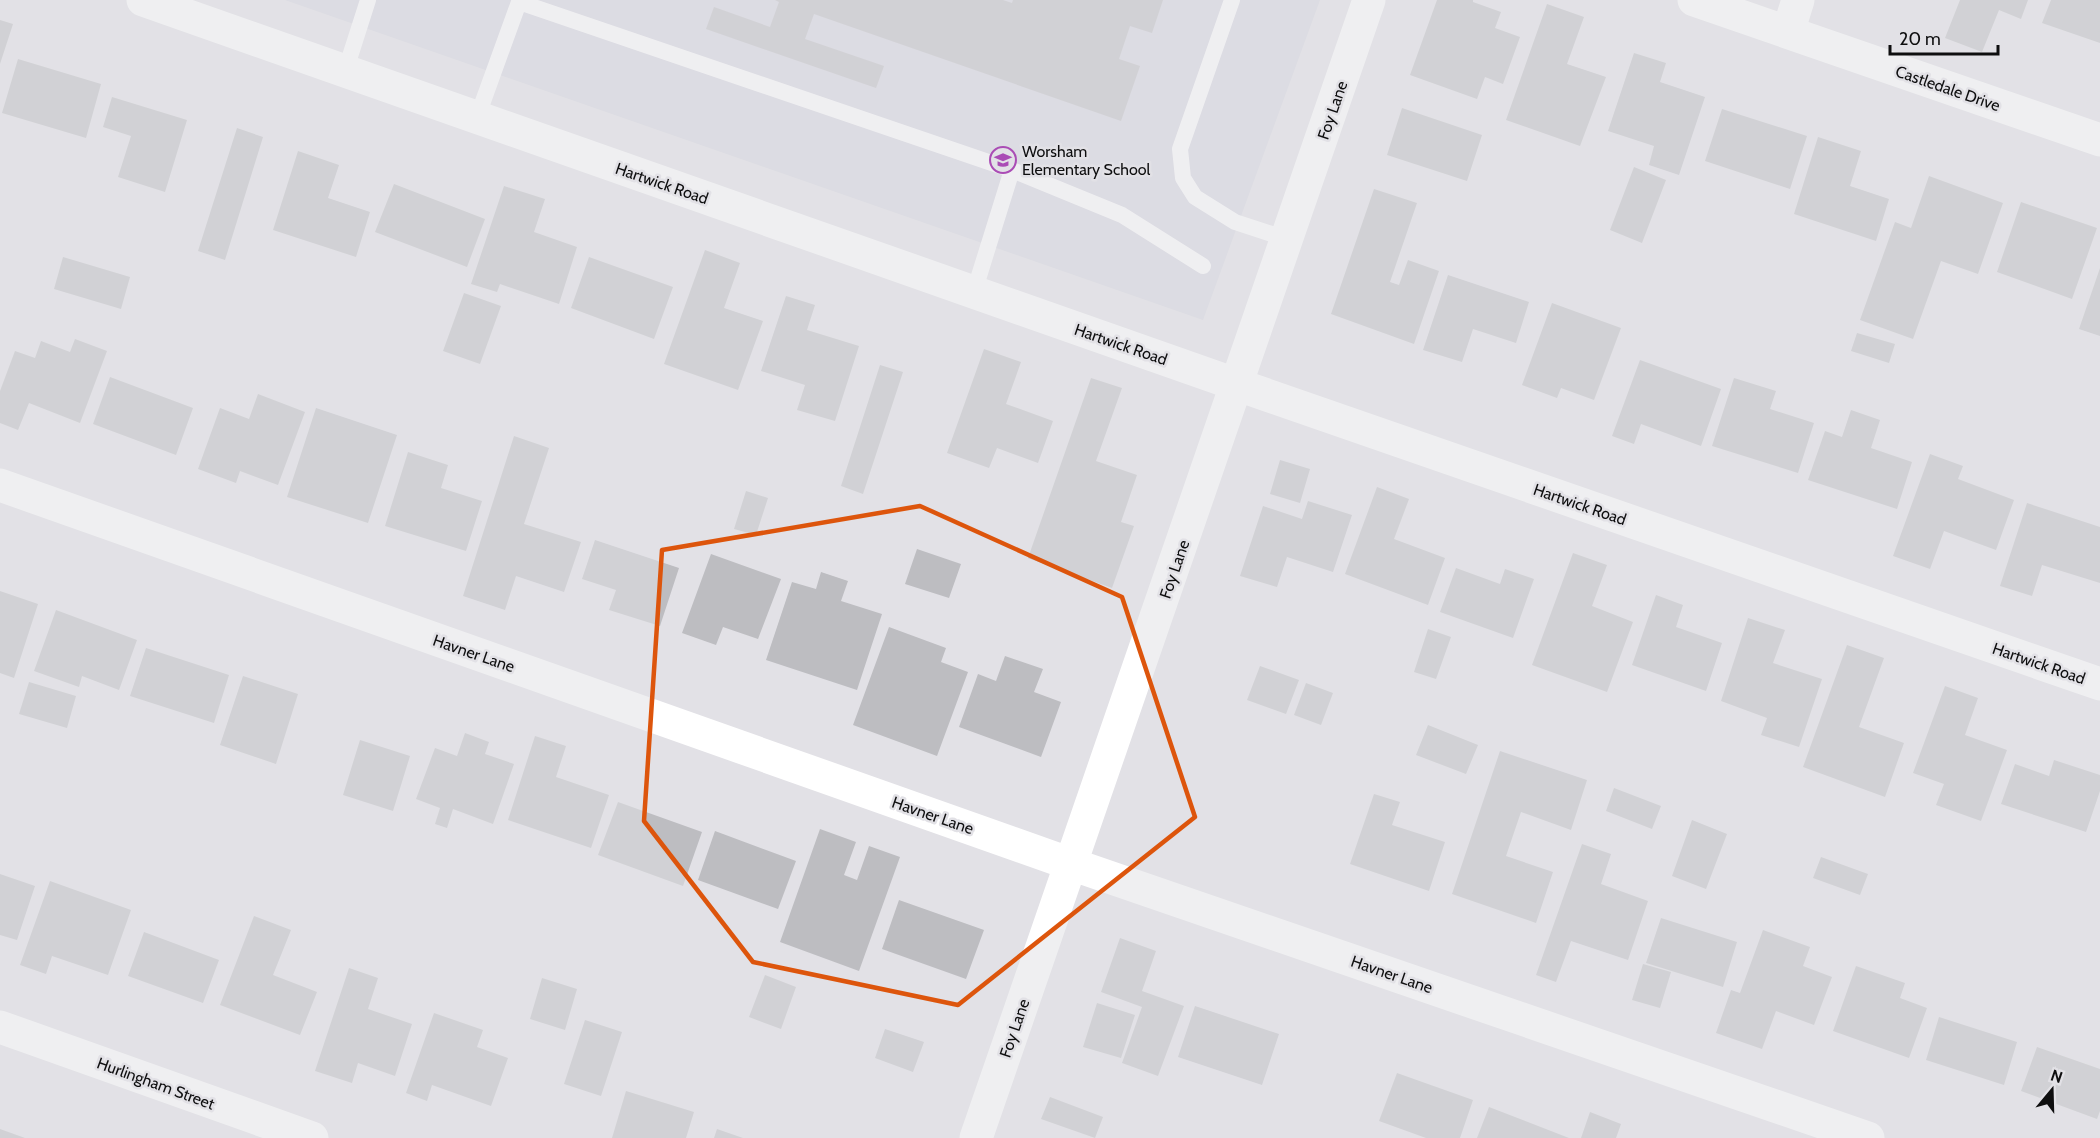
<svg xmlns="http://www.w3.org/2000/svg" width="2100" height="1138" viewBox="0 0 2100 1138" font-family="Cabin,sans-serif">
  <rect width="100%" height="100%" fill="#e2e1e6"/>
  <!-- built -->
  <path fill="#d5d4df" d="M285 0H1320L1203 320Z"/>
  <!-- building -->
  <path fill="#bdbdc1" d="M775 0H1003L1012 3 1013 0H1163L1152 33 1130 26 1119 59 1140 66 1121 121 814 14 805 39 884 66 876 88 706 29 714 7 770 27 779 2Z
    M1437 0H1473V2L1501 12 1495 28 1520 37 1503 84 1485 77 1477 99 1410 75Z
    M1960 0H2028L2021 19 1999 10 1982 52 1945 38Z
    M2051 0H2100V43L2042 23Z
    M1547 4 1584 17 1567 64 1606 77 1580 146 1506 120Z
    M0 20 13 24 0 64Z
    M1634 53 1666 63 1660 82 1705 97 1679 175 1649 165 1654 146 1608 131Z
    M18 59 101 84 86 138 2 113Z
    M112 97 187 120 165 192 118 177 131 136 103 127Z
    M1402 108 1482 135 1467 181 1387 155Z
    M1722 109 1807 136 1790 189 1705 161Z
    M237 128 263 137 225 260 198 251Z
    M1818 137 1861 151 1850 186 1889 199 1876 241 1794 214Z
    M298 151 339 165 328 198 370 212 356 257 273 230Z
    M1634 167 1666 180 1642 243 1610 230Z
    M1929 176 2003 203 1978 274 1941 261 1913 339 1860 320 1895 222 1911 228Z
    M394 184 485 219 467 267 375 232Z
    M504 186 545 199 534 232 577 247 559 304 500 284 497 292 471 284Z
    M1374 189 1417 203 1390 282 1399 285 1408 260 1439 271 1414 344 1331 314Z
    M2021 202 2097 228 2072 299 1997 272Z
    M705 250 740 263 724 308 763 321 738 390 664 364Z
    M63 257 130 277 121 309 54 289Z
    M589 257 673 287 654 339 571 308Z
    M2100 268V336L2079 329Z
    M1448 275 1529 302 1516 343 1473 329 1462 362 1423 350Z
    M464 293 501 306 480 364 443 351Z
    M786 296 815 305 807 330 859 346 835 421 797 410 805 385 761 371Z
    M1552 303 1621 328 1594 400 1561 388 1557 398 1522 385Z
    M1857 333 1895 344 1889 363 1851 351Z
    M75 339 107 351 80 423 29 403 18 430 0 423V391L15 351 35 358 41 341 70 352Z
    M984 349 1021 362 1006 404 1053 421 1038 463 997 448 989 468 947 453Z
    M1640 360 1721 389 1701 446 1641 424 1634 444 1612 436Z
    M880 365 903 372 863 494 841 486Z
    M110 377 193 408 176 455 93 424Z
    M1091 378 1122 388 1096 461 1137 475 1121 522 1134 526 1112 588 1028 558Z
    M1734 378 1776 391 1770 409 1814 423 1798 473 1712 446Z
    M258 394 305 412 278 485 240 471 236 483 198 469 220 408 249 419Z
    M316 408 397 435 368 523 287 497Z
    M1851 410 1880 420 1871 448 1912 462 1897 509 1808 480 1825 431 1842 437Z
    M514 436 549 448 524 524 581 542 564 592 516 576 505 610 463 596Z
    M408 452 448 465 441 488 482 501 466 551 385 526Z
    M1930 454 1963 466 1958 479 2014 500 1996 550 1944 531 1930 569 1893 556Z
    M1280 460 1310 469 1300 503 1270 494Z
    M1377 487 1409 499 1394 539 1445 558 1428 605 1345 574Z
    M746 491 768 498 756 535 734 529Z
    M1308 501 1352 515 1333 572 1287 557 1277 587 1240 576 1263 506 1302 519Z
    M2027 503 2100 527V583L2042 565 2032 596 2000 586Z
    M595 540 679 568 660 626 609 610 616 590 582 579Z
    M917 549 961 564 949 598 905 584Z
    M1573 553 1607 565 1592 606 1633 622 1607 692 1532 665Z
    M711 554 781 579 758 639 723 627 716 645 682 633Z
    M1456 568 1500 584 1505 569 1534 579 1513 638 1440 612Z
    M821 572 848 581 841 601 882 614 857 690 766 660 792 582 816 589Z
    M0 591 38 604 14 678 0 673Z
    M1656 595 1683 605 1676 627 1722 643 1706 691 1632 665Z
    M56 610 137 640 119 690 82 676 79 687 34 671Z
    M1748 618 1785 630 1773 663 1822 679 1799 747 1761 735 1767 718 1721 701Z
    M889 627 946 648 941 662 968 672 937 756 853 725Z
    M1428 629 1451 637 1436 679 1414 672Z
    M1847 645 1884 658 1859 727 1904 743 1885 797 1803 767Z
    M146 648 229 675 214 723 130 696Z
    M1005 656 1043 669 1034 692 1061 702 1041 757 959 727 978 674 996 681Z
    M1260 666 1299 680 1286 714 1247 700Z
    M243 676 298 694 276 764 220 745Z
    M29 682 76 696 67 728 19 714Z
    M1306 683 1333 693 1321 725 1294 715Z
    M1945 686 1978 698 1965 735 2007 750 1981 821 1936 805 1944 784 1913 773Z
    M1428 725 1478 745 1466 774 1416 755Z
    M465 733 489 742 485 754 514 764 493 824 453 809 447 828 435 824 440 808 416 799 435 748 457 756Z
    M535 736 566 746 556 777 609 795 591 848 508 820Z
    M360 740 410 756 393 811 343 795Z
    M1500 751 1587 780 1571 830 1521 812 1506 856 1553 872 1536 923 1452 894Z
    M2054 760 2100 775V791L2086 832 2001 804 2015 764 2049 776Z
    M1614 788 1661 806 1652 829 1606 811Z
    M1374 794 1400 802 1392 825 1445 842 1429 891 1350 864Z
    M618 802 702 832 683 886 598 855Z
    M1692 820 1727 834 1706 889 1672 876Z
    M820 829 856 842 844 875 857 880 869 846 900 857 859 971 780 942Z
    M715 831 796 861 778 909 698 880Z
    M1582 844 1611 854 1601 884 1648 901 1628 960 1571 941 1556 982 1536 975Z
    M1821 857 1868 874 1860 895 1813 878Z
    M0 874 35 886 17 940 0 935Z
    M50 881 131 910 108 975 52 956 46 974 20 965Z
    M899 900 984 930 966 979 882 949Z
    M254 916 291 930 273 975 317 992 300 1035 220 1005Z
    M1661 918 1737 942 1723 987 1646 963Z
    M1763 930 1810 947 1803 966 1832 977 1814 1025 1776 1011 1762 1049 1716 1033 1731 990 1740 993Z
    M144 932 219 960 203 1003 128 976Z
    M1120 938 1156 951 1142 991 1184 1006 1158 1076 1122 1063 1142 1007 1101 992Z
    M1643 964 1671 972 1660 1008 1632 1000Z
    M1856 966 1905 983 1900 998 1927 1008 1909 1058 1833 1031Z
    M349 968 378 978 368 1009 412 1024 395 1076 358 1063 352 1083 315 1071Z
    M765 975 796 987 781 1029 749 1017Z
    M542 978 577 989 565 1030 530 1019Z
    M1097 1003 1135 1015 1121 1058 1083 1047Z
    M1195 1006 1279 1034 1262 1085 1178 1057Z
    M434 1013 483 1030 477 1047 508 1058 491 1106 432 1085 427 1101 406 1093Z
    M1939 1017 2017 1042 2004 1085 1926 1060Z
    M585 1020 622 1032 601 1096 564 1084Z
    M885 1029 924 1042 913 1072 875 1058Z
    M2037 1047 2100 1069V1111L2097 1119 2021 1091Z
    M1397 1073 1473 1100 1460 1138H1426L1379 1121Z
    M626 1091 694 1112 686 1138H612Z
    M1050 1097 1103 1117 1095 1138 1041 1119Z
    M1489 1107 1569 1138H1477Z
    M1590 1112 1621 1124 1616 1138H1581Z
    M0 1129 25 1138H0Z
    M717 1129 743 1138H714Z"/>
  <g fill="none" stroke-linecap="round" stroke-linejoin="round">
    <!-- lane -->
    <path stroke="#fff" stroke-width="16" d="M1232 0 1180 149 1183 178 1195 197 1235 222 1287 239
      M345 72 368 0
      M477 118 519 2 1012 170 1122 215 1203 266
      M974 292 1012 170"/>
    <!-- street -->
    <path stroke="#fff" stroke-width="33" d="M143 0 1238 385 2100 684
      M1694 0 2100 140
      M1788 32 1798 0
      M0 485 1071 864 1868 1138
      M0 1027 312 1138
      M976 1138 1369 0"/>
  </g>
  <!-- marked area -->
  <path d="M0 0H2100V1138H0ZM920 506 1122 597 1195 817 958 1005 753 962 644 821 662 550Z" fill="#e2e1e6" fill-opacity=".55" fill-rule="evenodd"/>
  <path fill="none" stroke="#dd550c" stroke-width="4.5" stroke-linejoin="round" d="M920 506 1122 597 1195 817 958 1005 753 962 644 821 662 550Z"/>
  <!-- icons -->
  <defs>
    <symbol id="school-ring" viewBox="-11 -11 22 22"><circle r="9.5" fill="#e2e1e6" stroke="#aa4cb5" stroke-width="1.5"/><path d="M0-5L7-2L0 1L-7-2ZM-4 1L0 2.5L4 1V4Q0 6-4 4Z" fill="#aa4cb5"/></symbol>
  </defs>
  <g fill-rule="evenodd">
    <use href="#school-ring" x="988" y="145" width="30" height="30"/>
  </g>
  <g text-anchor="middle" stroke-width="5" stroke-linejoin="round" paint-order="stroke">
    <!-- street labels -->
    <g font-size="16" fill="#0e0e0f" stroke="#e2e1e6">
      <text transform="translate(1948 88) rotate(19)" y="6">Castledale Drive</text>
      <text transform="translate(1332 110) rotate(-71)" y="6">Foy Lane</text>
      <text transform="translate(662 183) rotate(19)" y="6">Hartwick Road</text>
      <text transform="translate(1121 344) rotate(19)" y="6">Hartwick Road</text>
      <text transform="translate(1580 504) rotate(19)" y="6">Hartwick Road</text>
      <text transform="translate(1174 569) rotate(-71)" y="6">Foy Lane</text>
      <text transform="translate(474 653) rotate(19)" y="6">Havner Lane</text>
      <text transform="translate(2039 663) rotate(19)" y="6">Hartwick Road</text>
      <text transform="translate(933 815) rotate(19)" y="6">Havner Lane</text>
      <text transform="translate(1392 974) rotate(19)" y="6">Havner Lane</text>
      <text transform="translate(1014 1028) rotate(-71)" y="6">Foy Lane</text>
      <text transform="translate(156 1083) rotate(20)" y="6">Hurlingham Street</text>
    </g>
    <!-- poi labels -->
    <g font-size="16" fill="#0e0e0f" stroke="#e2e1e6" text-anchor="start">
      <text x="1022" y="157">Worsham<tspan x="1022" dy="18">Elementary School</tspan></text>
    </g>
  </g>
  <!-- north arrow -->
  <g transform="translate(2052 1090) rotate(19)" stroke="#e2e1e6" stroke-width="4.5" paint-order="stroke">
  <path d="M0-4.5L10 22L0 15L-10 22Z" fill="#0e0e0f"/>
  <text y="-9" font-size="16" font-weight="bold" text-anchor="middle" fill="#0e0e0f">N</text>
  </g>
  <!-- scale -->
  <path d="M1890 45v9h108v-9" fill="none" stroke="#0e0e0f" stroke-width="3"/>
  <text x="1899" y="45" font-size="18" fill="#0e0e0f" stroke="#e2e1e6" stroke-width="4.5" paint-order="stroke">20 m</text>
</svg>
